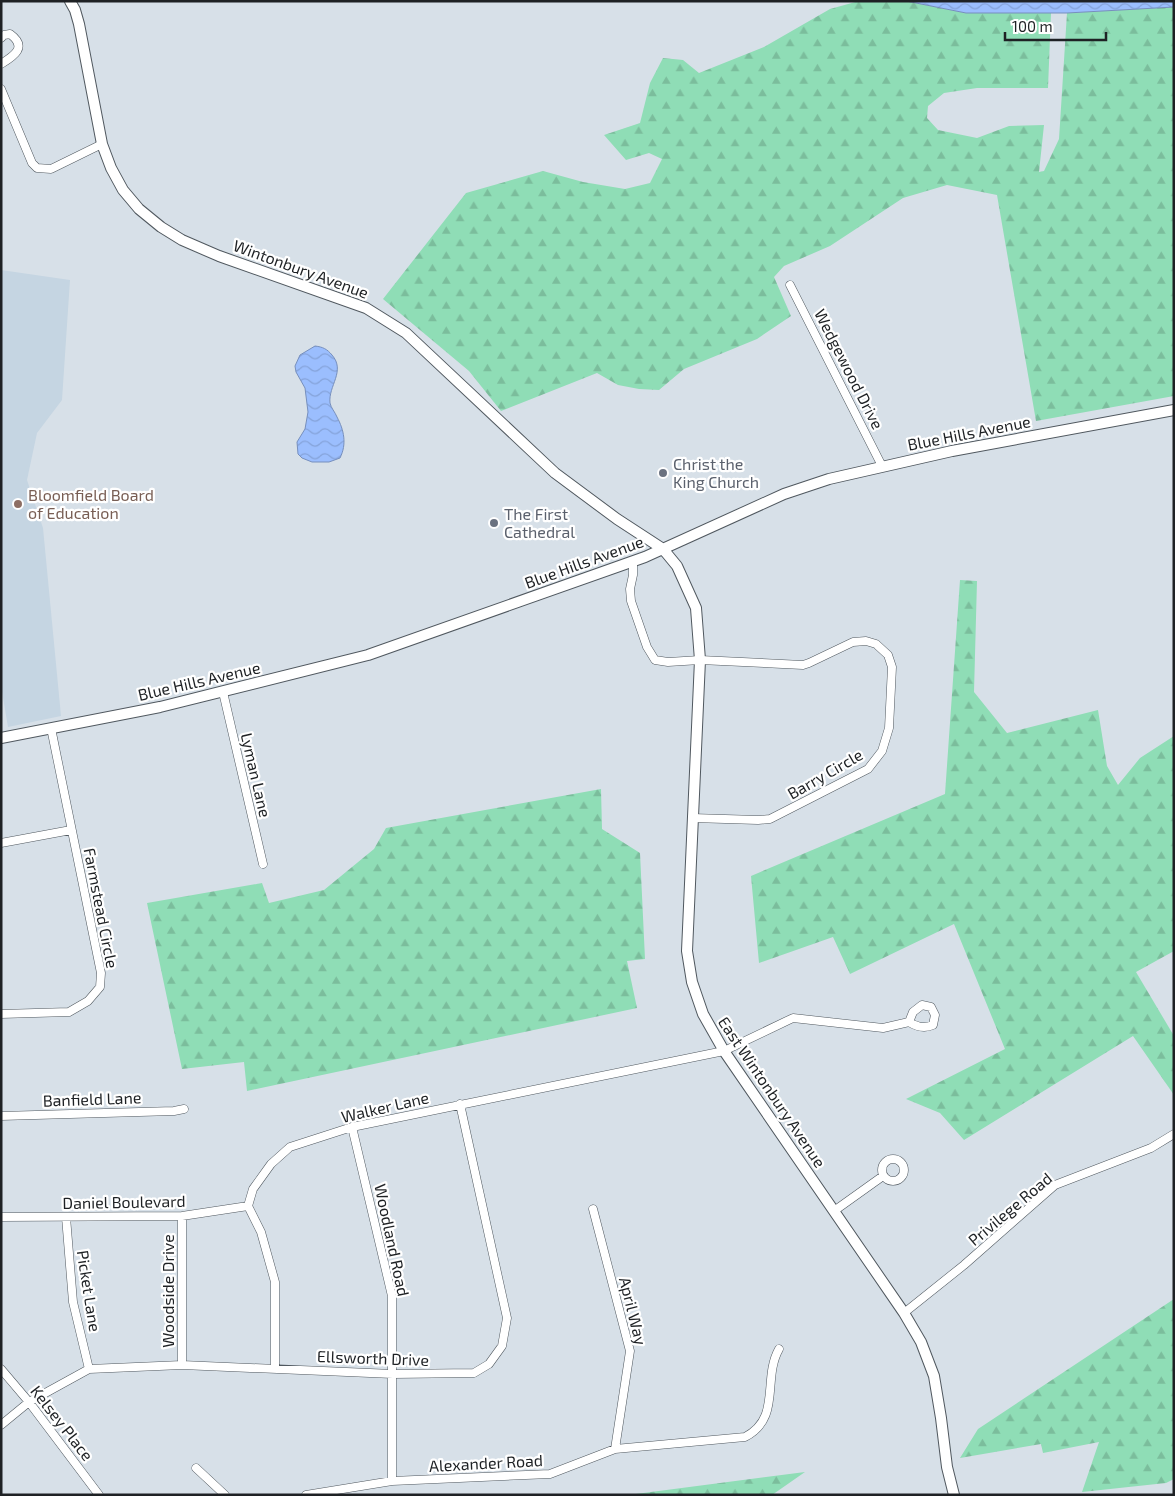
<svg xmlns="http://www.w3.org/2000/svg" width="1175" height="1496" viewBox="0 0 1175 1496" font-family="'Exo 2',sans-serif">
  <defs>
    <pattern id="forest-firs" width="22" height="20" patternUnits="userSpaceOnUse" patternTransform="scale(1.25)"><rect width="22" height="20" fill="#8fddb6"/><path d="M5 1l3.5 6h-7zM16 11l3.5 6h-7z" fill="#7bbd9c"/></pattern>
    <pattern id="water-waves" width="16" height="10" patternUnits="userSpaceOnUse" patternTransform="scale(1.25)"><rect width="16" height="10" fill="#9bbefe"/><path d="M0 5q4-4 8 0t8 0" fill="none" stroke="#85a3da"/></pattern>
  </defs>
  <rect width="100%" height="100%" fill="#d7e0e8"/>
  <!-- built -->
  <path fill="#c5d5e2" d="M1 270 70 280 62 400 37 433 27 480 43 528 61 716 8 727 1 686Z"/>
  <!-- forest -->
  <path fill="url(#forest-firs)" d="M859 1H906L966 13H1051L1048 88H977L944 93 928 106 927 118 938 130 977 138 1009 126 1044 125 1039 172 1044 171 1059 139 1067 13 1174 7V396L1036 421 997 195 947 185 903 198 830 246 784 266 774 277 791 316 757 339 684 369 659 390 639 389 618 385 597 373 501 411 469 371 383 299 466 193 543 171 583 182 625 189 650 183 662 159 649 153 626 160 604 135 640 123 650 83 663 58 683 60 699 73 764 47 830 9Z
    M960 580 977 581 974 692 1007 733 1098 710 1107 766 1118 785 1140 758 1174 736V951L1136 972 1174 1036V1095L1133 1036 964 1140 940 1113 906 1099 1005 1049 954 924 850 974 833 937 759 963 751 876 945 794Z
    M601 789 602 829 640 853 645 959 627 961 637 1008 247 1091 244 1062 182 1069 147 903 262 883 269 903 324 890 374 849 386 828Z
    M1174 1299V1479L1166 1483 1082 1492 1099 1442 1043 1453 1041 1444 960 1458 978 1429Z
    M805 1472 772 1495H628Z"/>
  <!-- water -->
  <path fill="url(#water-waves)" stroke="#768fbd" d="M906 1H1174V7L1067 13H966Z
    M315 346C323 347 327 349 332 355 346 371 328 386 330 403 331 408 335 412 337 417 344 430 347 444 340 458L329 462H312L302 458 298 454 297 442 305 429 308 412 305 388 296 372 295 366 300 355Z"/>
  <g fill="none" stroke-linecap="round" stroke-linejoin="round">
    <defs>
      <path id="street" d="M1 38 4 35 10 34C28 47 14 56 1 64
        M1 89 32 163 37 168 51 169 102 144
        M790 285 882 466
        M633 561V575L630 589 631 601 647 647 655 660 668 662 700 660 803 665 809 663 853 642 866 641 876 644 888 655 892 667 889 728 882 751 868 769 770 819 758 820 692 818
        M223 692 263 864
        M1 843 71 830
        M1 1014 69 1012 88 1001 100 987 101 973 51 728
        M1 1116 174 1111 184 1109
        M352 1127 392 1296V1481
        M882 1170a11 11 0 1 1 22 0a11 11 0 1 1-22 0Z
        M593 1209 630 1351 615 1449
        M834 1211 883 1176
        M182 1216V1365
        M1 1217 182 1216 248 1206
        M66 1217 73 1302 89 1369
        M904 1313 964 1265 1055 1185 1151 1148 1174 1134
        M1 1369 29 1402 99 1495
        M275 1369V1282L261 1232 248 1206 253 1189 271 1164 290 1147 352 1127 724 1051 793 1018 883 1028 909 1022C917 1027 924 1029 933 1025L935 1015 931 1007 922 1005 913 1012 909 1022
        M1 1425 29 1402 89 1369 182 1365 393 1374 474 1373 489 1364 502 1346 507 1318 460 1104
        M196 1468 225 1495
        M306 1495 392 1481 550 1474 615 1449 745 1437C782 1418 762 1379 779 1349"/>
      <path id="secondary" d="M70 1 75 10 79 24 102 144 111 168 123 190 139 209 161 227 182 240 219 256 366 308 406 333 555 473 617 519 663 549 677 566 696 608 700 660 687 951 692 982 703 1014 724 1051 904 1313 921 1342 934 1376 941 1418 947 1467 954 1495
        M1 738 160 707 368 655 645 557 784 494 829 479 952 451 1174 410"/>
    </defs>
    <!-- street casing -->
    <use href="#street" stroke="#50585f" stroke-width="9"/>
    <!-- secondary casing -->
    <use href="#secondary" stroke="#50585f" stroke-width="12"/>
    <!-- street -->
    <use href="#street" stroke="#fff" stroke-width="8"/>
    <!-- secondary -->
    <use href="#secondary" stroke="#fff" stroke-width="10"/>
  </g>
  <!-- markers -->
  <g fill="#6b7280" stroke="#fff" stroke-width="2">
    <circle cx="663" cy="473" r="5"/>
    <circle cx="494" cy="523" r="5"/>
  </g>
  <circle fill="#8d6e63" stroke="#fff" stroke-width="2" cx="18" cy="504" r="5"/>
  <g text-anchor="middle" stroke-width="4.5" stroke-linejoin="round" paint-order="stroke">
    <!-- street labels -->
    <g font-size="16" fill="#1e2124" stroke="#fff">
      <text transform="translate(301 269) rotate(20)" y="6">Wintonbury Avenue</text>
      <text transform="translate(849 369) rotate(63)" y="6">Wedgewood Drive</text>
      <text transform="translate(969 433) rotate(-11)" y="6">Blue Hills Avenue</text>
      <text transform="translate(584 562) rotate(-20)" y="6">Blue Hills Avenue</text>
      <text transform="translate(199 681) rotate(-13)" y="6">Blue Hills Avenue</text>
      <text transform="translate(825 774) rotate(-30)" y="6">Barry Circle</text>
      <text transform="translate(256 775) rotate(77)" y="6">Lyman Lane</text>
      <text transform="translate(101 908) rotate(79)" y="6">Farmstead Circle</text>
      <text transform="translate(772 1092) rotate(56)" y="6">East Wintonbury Avenue</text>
      <text transform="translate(92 1099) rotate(-2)" y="6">Banfield Lane</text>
      <text transform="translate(385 1107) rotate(-13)" y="6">Walker Lane</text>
      <text transform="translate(124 1202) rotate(-1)" y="6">Daniel Boulevard</text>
      <text transform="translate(1010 1209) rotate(-40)" y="6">Privilege Road</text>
      <text transform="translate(392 1240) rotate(78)" y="6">Woodland Road</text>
      <text transform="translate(89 1291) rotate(81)" y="6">Picket Lane</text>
      <text transform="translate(168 1291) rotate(-90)" y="6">Woodside Drive</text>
      <text transform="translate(633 1311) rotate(76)" y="6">April Way</text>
      <text transform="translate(373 1358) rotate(2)" y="6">Ellsworth Drive</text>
      <text transform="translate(62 1423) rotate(52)" y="6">Kelsey Place</text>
      <text transform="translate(486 1463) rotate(-3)" y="6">Alexander Road</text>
    </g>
    <!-- worship labels -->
    <g font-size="16" fill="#5b616d" stroke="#fff" text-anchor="start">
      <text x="673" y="470">Christ the<tspan x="673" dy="18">King Church</tspan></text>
      <text x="504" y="520">The First<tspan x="504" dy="18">Cathedral</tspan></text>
    </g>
    <!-- education labels -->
    <g font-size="16" fill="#785e54" stroke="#fff" text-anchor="start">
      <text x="28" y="501">Bloomfield Board<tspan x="28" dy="18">of Education</tspan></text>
    </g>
  </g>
  <!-- border -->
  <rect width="1175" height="1496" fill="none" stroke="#1e2124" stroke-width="5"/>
  <!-- scale -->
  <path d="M1005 32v8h101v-8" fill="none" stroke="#1e2124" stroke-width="2.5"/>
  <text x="1012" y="32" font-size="15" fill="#1e2124" stroke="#ffffff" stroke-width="4" paint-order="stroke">100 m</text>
</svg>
